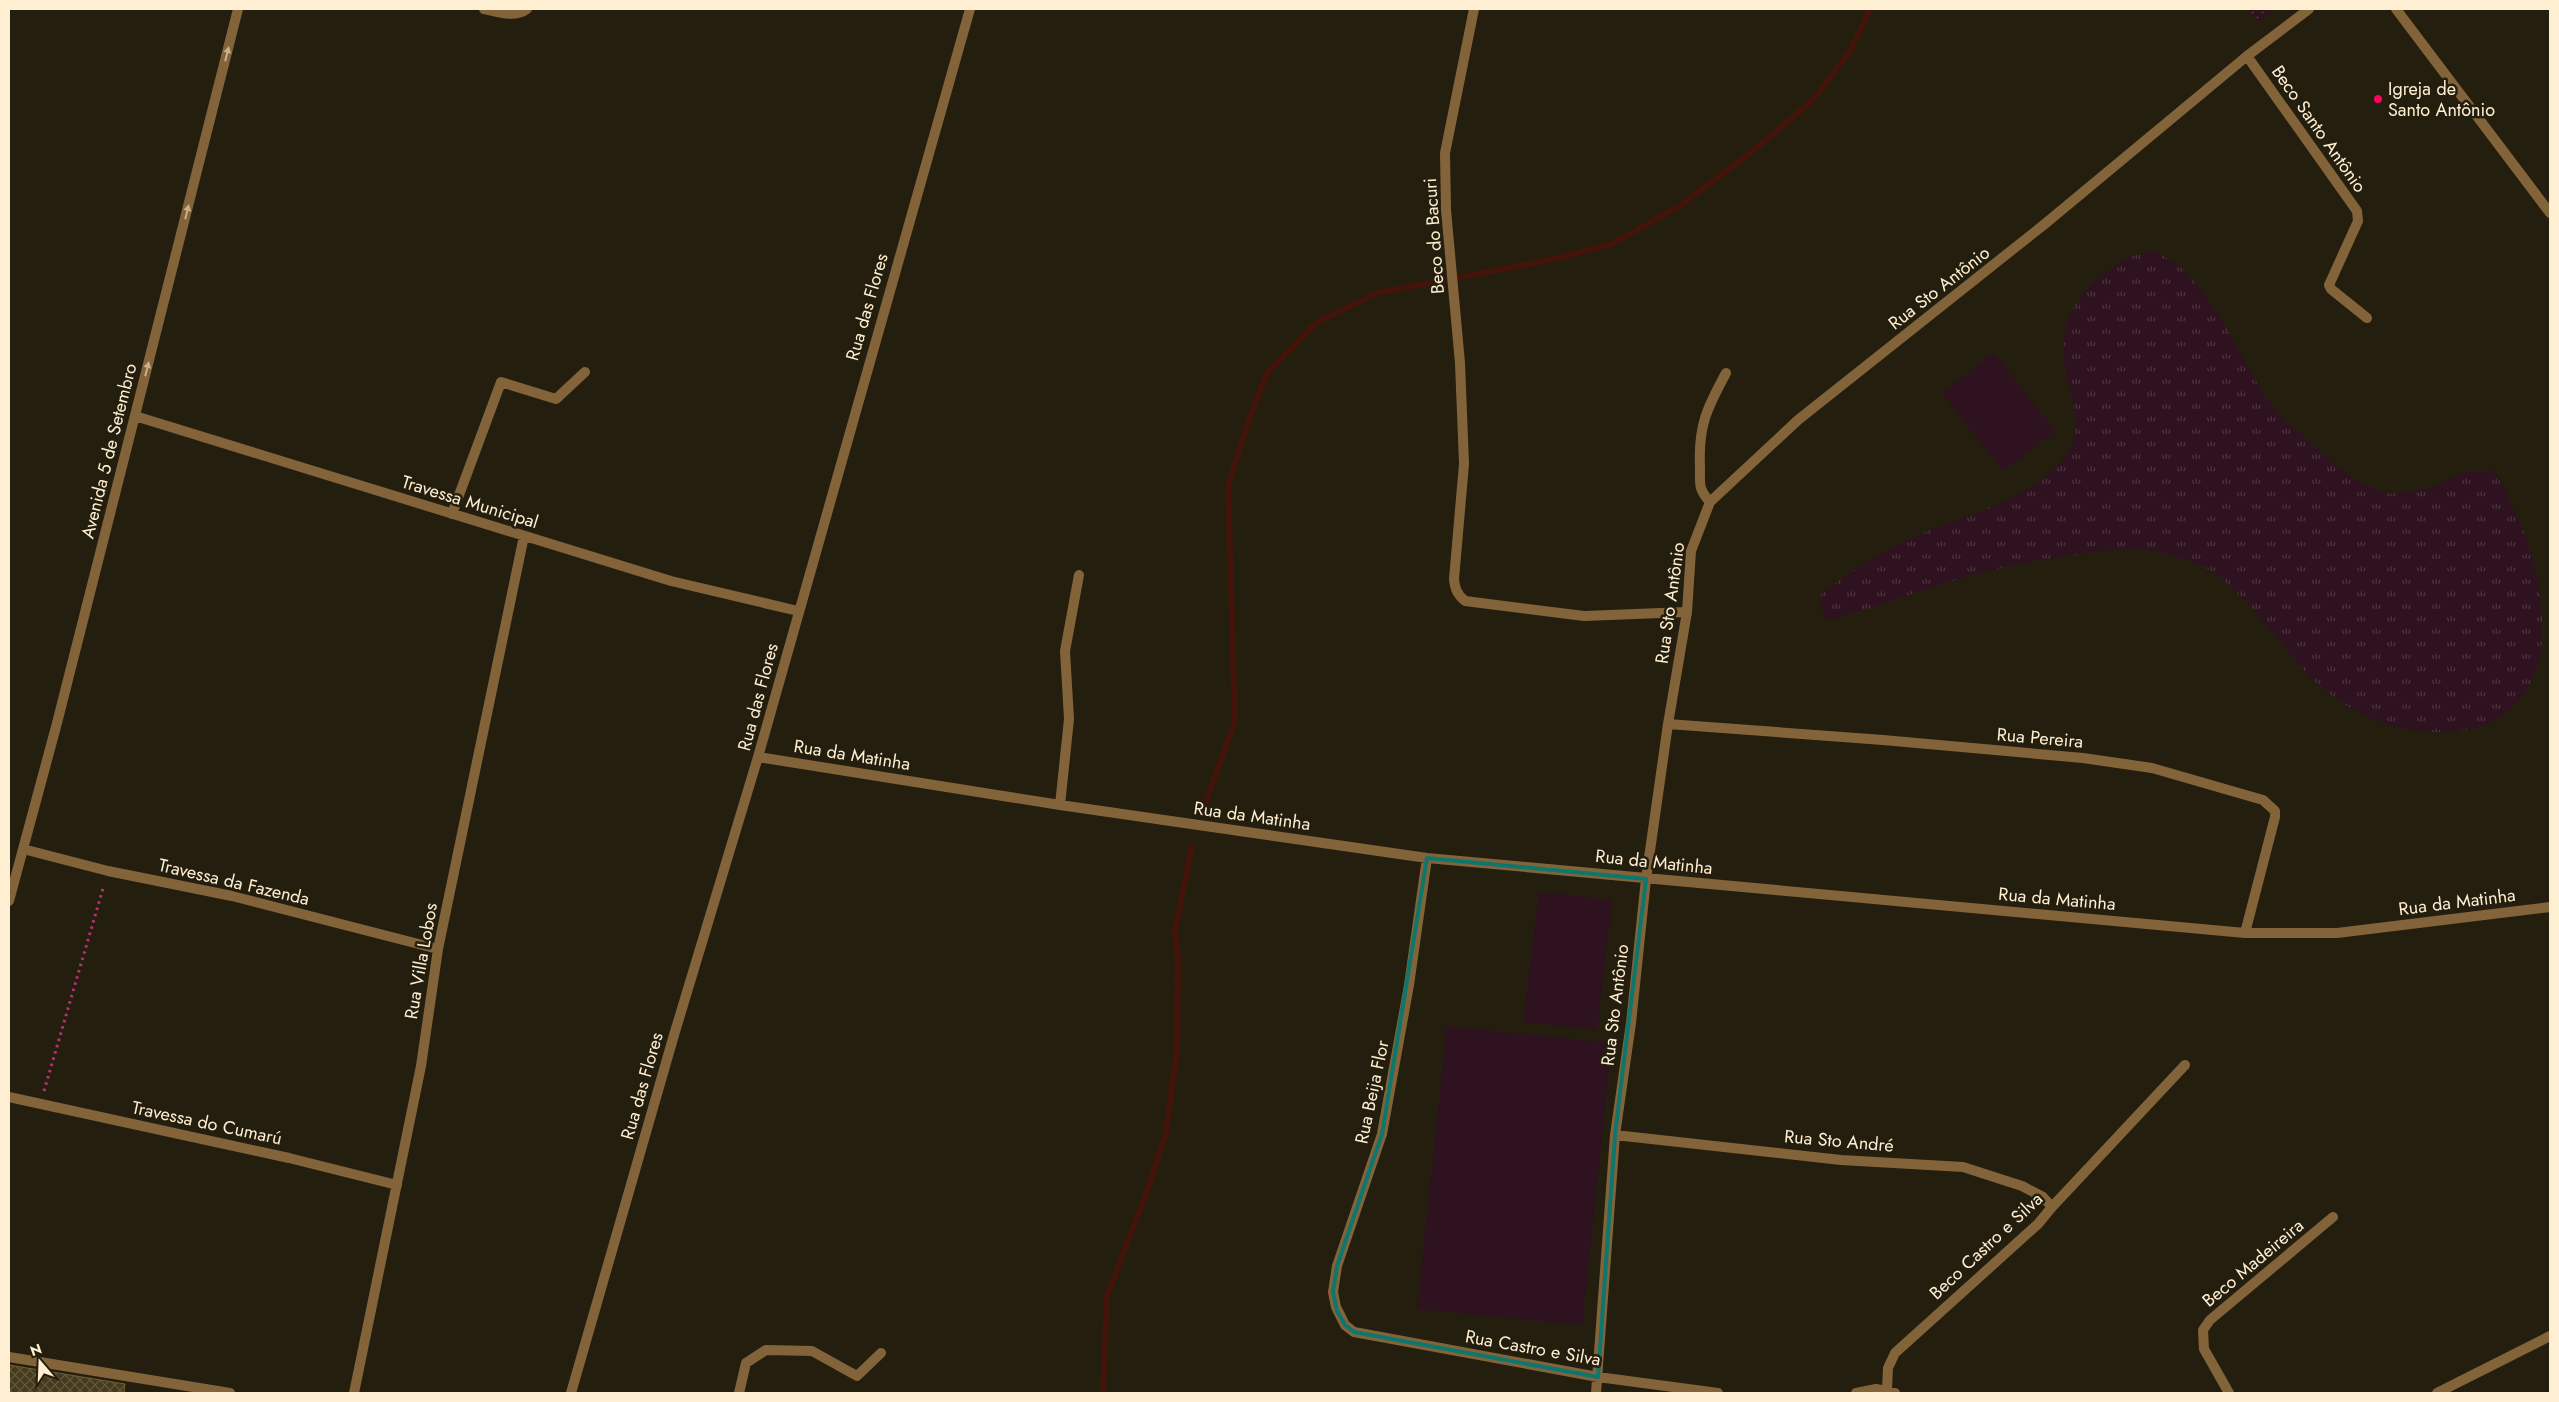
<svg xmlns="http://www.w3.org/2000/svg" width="2559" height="1402" viewBox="0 0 2559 1402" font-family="Jost,sans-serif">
  <defs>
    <pattern id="grass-tufts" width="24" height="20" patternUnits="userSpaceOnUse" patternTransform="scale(1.25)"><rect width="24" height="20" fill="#2e1220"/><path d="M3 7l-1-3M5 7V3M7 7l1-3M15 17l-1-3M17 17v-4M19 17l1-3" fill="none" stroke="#4d3540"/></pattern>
    <pattern id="park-dots" width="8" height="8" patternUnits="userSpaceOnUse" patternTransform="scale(1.25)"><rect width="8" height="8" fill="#2e1220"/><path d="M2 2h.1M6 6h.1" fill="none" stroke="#4d3540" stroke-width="1.8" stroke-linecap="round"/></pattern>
    <pattern id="building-cross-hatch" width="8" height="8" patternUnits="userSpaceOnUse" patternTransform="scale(1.25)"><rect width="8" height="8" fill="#453a1b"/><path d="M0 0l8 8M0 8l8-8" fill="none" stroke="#61573b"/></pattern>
  </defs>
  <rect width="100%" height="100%" fill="#241e0f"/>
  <!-- grass -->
  <path fill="url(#grass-tufts)" d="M2156 251 2182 268 2202 291 2220 316 2266 399 2286 421 2333 463 2358 481 2389 494 2434 487 2464 472 2494 470C2521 518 2542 569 2542 625 2542 639 2542 652 2538 665 2526 699 2502 724 2466 730 2404 740 2343 715 2301 667 2274 635 2248 599 2214 573 2202 563 2168 554 2152 551 2128 546 2104 551 2080 554 2038 560 1996 568 1955 580 1912 593 1871 609 1828 620L1820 608 1821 594C1848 574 1876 554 1907 540 1959 515 2033 503 2068 452 2086 425 2066 389 2064 361 2060 321 2077 293 2108 271 2114 267 2120 260 2126 258 2136 254 2146 253 2156 251Z"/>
  <!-- park -->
  <path fill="url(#park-dots)" d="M2248 9H2274L2258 22Z"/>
  <!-- pitch -->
  <path fill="#2e1220" d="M1994 353 2055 431 2003 471 1942 393Z
    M1539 892 1612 900 1597 1030 1523 1022Z
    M1447 1026 1612 1043 1582 1325 1417 1309Z"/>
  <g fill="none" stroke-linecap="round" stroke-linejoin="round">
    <!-- stream -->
    <path stroke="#42140a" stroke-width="6" d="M1203 809 1235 722 1228 486 1246 428 1267 373 1317 322 1377 293 1550 260 1612 244 1681 205 1754 150 1813 100 1851 49 1870 9
      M1103 1393 1107 1296 1146 1194 1166 1133 1177 1049 1178 959 1175 930 1192 847"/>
  </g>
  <!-- building -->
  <path fill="url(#building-cross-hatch)" stroke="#715f2d" d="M9 1365 125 1384 124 1393H9Z"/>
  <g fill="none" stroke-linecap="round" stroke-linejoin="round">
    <!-- path -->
    <path stroke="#b53076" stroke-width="3" stroke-dasharray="2.5 4" stroke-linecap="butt" d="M44 1091 104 885"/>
    <!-- street -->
    <path stroke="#83643a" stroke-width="10" d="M484 9C498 12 515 18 527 9
      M1474 9 1445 153 1446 210 1460 363 1464 464 1454 579C1455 589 1457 594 1465 601L1584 616 1687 612
      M2396 9 2550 213
      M2247 56 2357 211 2358 221 2329 285 2331 289 2367 318
      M135 416 671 581 798 611
      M1710 502C1698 489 1700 484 1700 467 1698 426 1707 408 1726 373
      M452 514 501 382 556 399 585 372
      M1668 724 1883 740 2083 758 2152 768 2263 800 2275 811V817L2245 933
      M758 757 1060 805 1427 858 2245 933H2337L2550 907
      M1060 805 1069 719 1065 651 1079 575
      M23 849 108 871 232 896 438 949
      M1427 858 1409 985 1382 1134 1337 1266 1333 1292 1336 1307 1345 1325 1354 1332 1598 1377 1718 1393
      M9 901 57 723 238 9
      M9 1097 289 1158 397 1185
      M1615 1135 1841 1160 1963 1167 2022 1186 2043 1197 2052 1207
      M9 1357 230 1393
      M1887 1390 1888 1368 1895 1353 2038 1224 2052 1207 2185 1065
      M354 1393 421 1066 438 949 524 536
      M571 1393 674 1035 758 757 970 9
      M739 1393 746 1363 766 1350 812 1351 857 1376 881 1353
      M1596 1393 1615 1135 1631 1023 1646 879 1668 724 1687 612 1691 551 1710 502 1798 420 2046 223 2247 56 2309 9
      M1856 1393 1876 1389 1895 1393
      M2229 1393 2204 1349 2203 1330 2210 1320 2333 1217
      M2437 1393 2550 1336"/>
  </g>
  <!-- one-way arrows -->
  <defs><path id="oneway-solid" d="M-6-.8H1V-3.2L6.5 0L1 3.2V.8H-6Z" transform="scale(1.25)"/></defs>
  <g fill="#c7b08e">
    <use href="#oneway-solid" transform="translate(227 54) rotate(-76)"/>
    <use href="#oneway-solid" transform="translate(187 212) rotate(-76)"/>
    <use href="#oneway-solid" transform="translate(147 369) rotate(-76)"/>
  </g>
  <!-- marked area -->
  <path fill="none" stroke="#0f766e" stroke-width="4" stroke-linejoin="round" d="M1427 858 1646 879 1615 1135 1598 1377 1354 1332 1345 1325 1337 1311 1333 1292 1337 1266 1382 1134Z"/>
  <!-- markers -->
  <circle fill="#fb025d" stroke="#241e0f" stroke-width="2" cx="2378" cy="99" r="5"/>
  <g text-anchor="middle" stroke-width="5" stroke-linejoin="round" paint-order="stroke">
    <!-- poi labels -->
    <g font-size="18" fill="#ffefd2" stroke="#241e0f" text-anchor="start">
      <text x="2388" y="95">Igreja de<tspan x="2388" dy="21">Santo Antônio</tspan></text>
    </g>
    <!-- street labels -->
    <g font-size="18" fill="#ffefd2" stroke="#241e0f">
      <text transform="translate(2319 129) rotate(55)" y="6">Beco Santo Antônio</text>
      <text transform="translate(1434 236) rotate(-94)" y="6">Beco do Bacuri</text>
      <text transform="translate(1939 288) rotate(-38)" y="6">Rua Sto Antônio</text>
      <text transform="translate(867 307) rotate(-74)" y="6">Rua das Flores</text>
      <text transform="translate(109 451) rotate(-76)" y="6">Avenida 5 de Setembro</text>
      <text transform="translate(470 502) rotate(17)" y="6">Travessa Municipal</text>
      <text transform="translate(1670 603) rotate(-82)" y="6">Rua Sto Antônio</text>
      <text transform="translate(758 697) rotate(-75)" y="6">Rua das Flores</text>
      <text transform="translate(2040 738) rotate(5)" y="6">Rua Pereira</text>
      <text transform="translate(852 755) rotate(9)" y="6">Rua da Matinha</text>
      <text transform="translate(1252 816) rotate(8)" y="6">Rua da Matinha</text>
      <text transform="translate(1654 862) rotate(6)" y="6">Rua da Matinha</text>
      <text transform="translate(234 882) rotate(13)" y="6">Travessa da Fazenda</text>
      <text transform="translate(2057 899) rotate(5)" y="6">Rua da Matinha</text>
      <text transform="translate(2457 902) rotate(-7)" y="6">Rua da Matinha</text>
      <text transform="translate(421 961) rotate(-80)" y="6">Rua Villa Lobos</text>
      <text transform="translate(1615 1005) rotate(-83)" y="6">Rua Sto Antônio</text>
      <text transform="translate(642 1086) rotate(-74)" y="6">Rua das Flores</text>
      <text transform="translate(1372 1092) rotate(-78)" y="6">Rua Beija Flor</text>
      <text transform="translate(207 1123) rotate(12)" y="6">Travessa do Cumarú</text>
      <text transform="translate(1839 1141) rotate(5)" y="6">Rua Sto André</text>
      <text transform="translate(1986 1246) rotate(-43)" y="6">Beco Castro e Silva</text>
      <text transform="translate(2253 1263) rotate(-40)" y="6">Beco Madeireira</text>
      <text transform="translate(1533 1348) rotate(10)" y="6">Rua Castro e Silva</text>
    </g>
  </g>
  <!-- border -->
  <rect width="2559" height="1402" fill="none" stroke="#ffefd2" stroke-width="20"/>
  <!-- north arrow -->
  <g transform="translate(40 1362) rotate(341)" stroke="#241e0f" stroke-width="4" paint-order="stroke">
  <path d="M0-4L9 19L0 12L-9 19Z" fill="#ffefd2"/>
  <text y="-8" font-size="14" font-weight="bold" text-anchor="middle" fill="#ffefd2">N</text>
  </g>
</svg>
